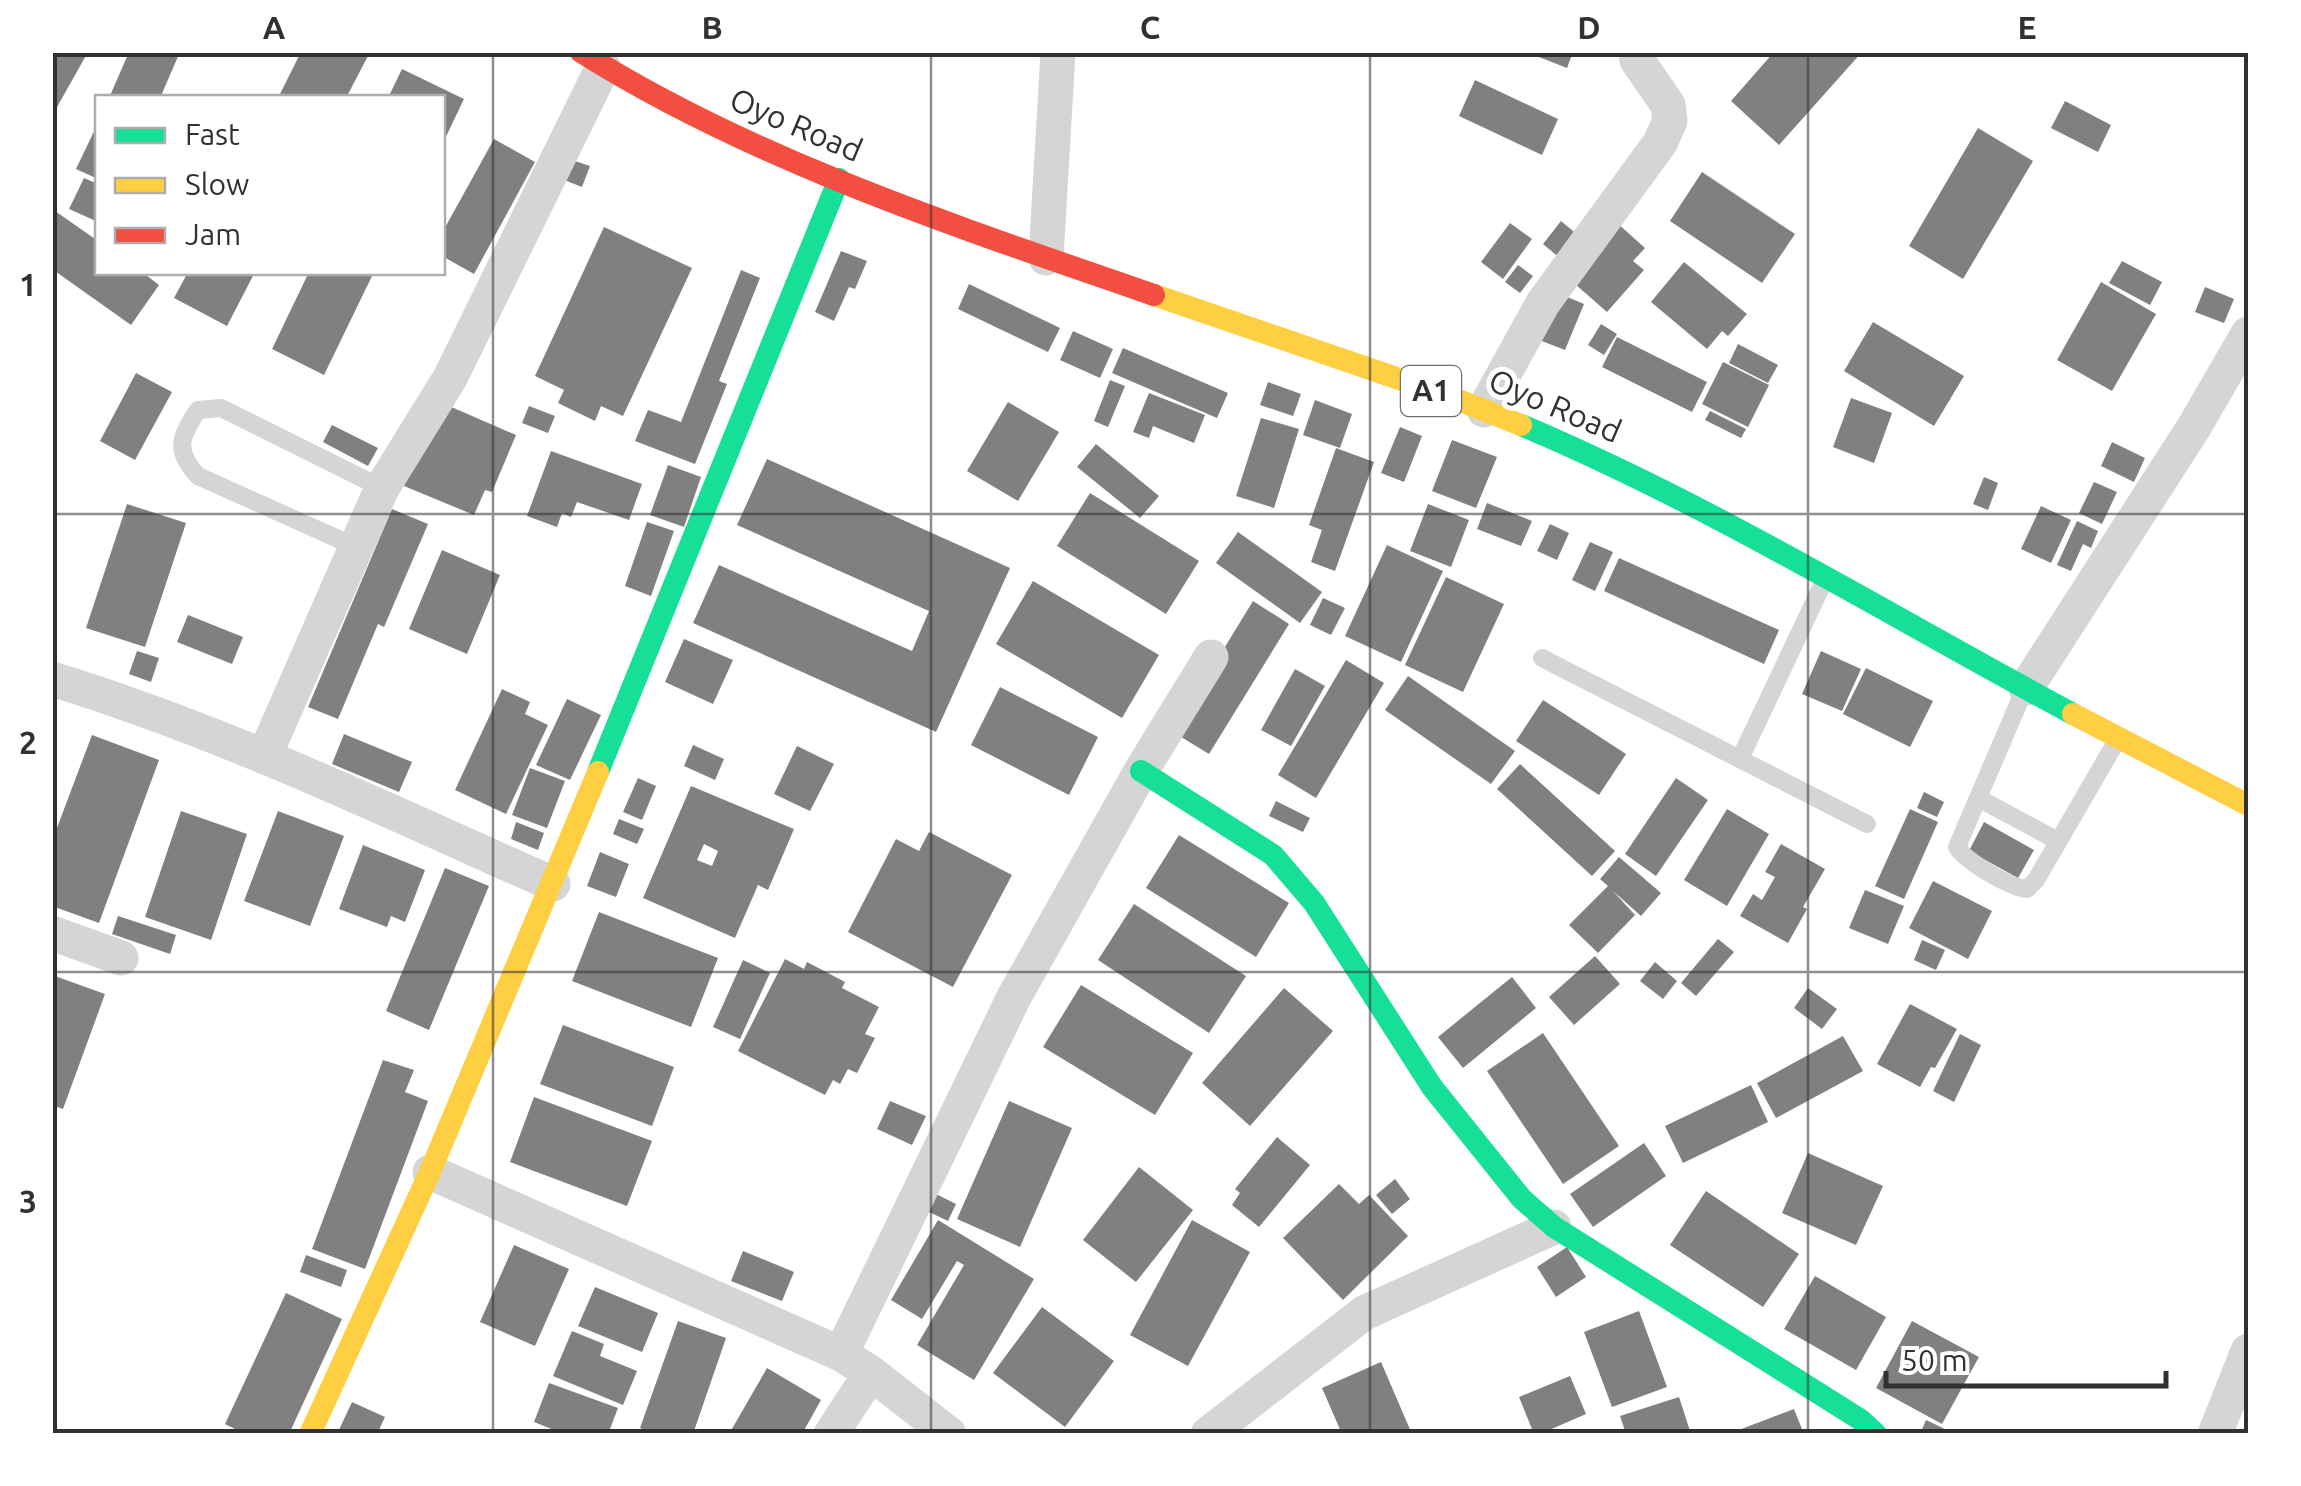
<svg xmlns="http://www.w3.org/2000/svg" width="2301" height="1486" viewBox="0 0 2301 1486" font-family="Ubuntu,sans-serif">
  <rect width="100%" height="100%" fill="#fff"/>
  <!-- building -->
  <path fill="#808080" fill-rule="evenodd" d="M52 52H88L52 116Z
    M129 52H180L160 98H109Z
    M301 52H361L368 56 346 98H278Z
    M1526 52H1573L1567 68Z
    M1774 52H1862L1779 145 1731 101Z
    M402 69 464 99 442 145V98H388Z
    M1475 80 1558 119 1542 155 1459 116Z
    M2065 101 2111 125 2098 152 2051 128Z
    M98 123V179L76 169Z
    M1978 128 2033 161 1963 279 1909 246Z
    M494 139 535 162 474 274 442 256V233Z
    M572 160 590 166 582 187 564 180Z
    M1702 172 1795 234 1762 283 1670 221Z
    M84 178 98 184V222L69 209Z
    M55 211 98 241V272H142L159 285 131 325 52 269V214Z
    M1561 221 1579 236 1561 259 1543 244Z
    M1616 222 1645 248 1633 261 1644 270 1607 312 1567 277Z
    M1510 223 1532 239 1503 279 1481 262Z
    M604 227 692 268 623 416 601 406 595 421 558 403 564 390 535 376Z
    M841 251 867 261 855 289 849 287 834 321 815 312Z
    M2122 261 2162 282 2150 305 2109 283Z
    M1684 262 1747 314 1728 336 1722 331 1707 349 1651 302Z
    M1518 265 1533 276 1520 293 1505 282Z
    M741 270 760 278 719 381 727 384 695 464 635 441 648 410 681 422Z
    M188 272H255L227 326 174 298Z
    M309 272 373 274 324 375 272 349Z
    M2101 282 2156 314 2112 391 2057 360Z
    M969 284 1060 328 1048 352 958 309Z
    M2205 287 2234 299 2224 323 2195 312Z
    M1560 294 1584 304 1565 350 1539 340Z
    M1873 322 1964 376 1934 426 1844 371Z
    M1601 324 1617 334 1604 355 1588 345Z
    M1073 331 1113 349 1100 378 1060 360Z
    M1617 337 1707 382 1692 412 1602 367Z
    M1738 344 1778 365 1768 383 1729 363Z
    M1123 348 1228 393 1217 418 1112 373Z
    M1723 362 1769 385 1748 427 1702 404Z
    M136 373 172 392 135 460 100 441Z
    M1110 380 1125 386 1108 427 1094 421Z
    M1268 382 1301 394 1293 416 1260 405Z
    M1149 393 1205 415 1194 443 1153 426 1149 438 1133 432Z
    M1851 398 1892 413 1874 463 1833 447Z
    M1315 400 1352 414 1340 448 1303 435Z
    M440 402 516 435 492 492 485 490 474 515 404 486Z
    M1008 402 1059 432 1018 501 967 471Z
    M529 406 555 416 548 433 522 423Z
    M1710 411 1746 429 1741 438 1705 420Z
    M1261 418 1299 429 1274 508 1236 496Z
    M332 425 378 448 368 466 323 442Z
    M1400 427 1422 436 1404 482 1381 473Z
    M1452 440 1497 457 1476 508 1432 491Z
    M2112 442 2145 458 2134 482 2101 466Z
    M1096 444 1159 496 1140 518 1077 467Z
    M1336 448 1374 462 1335 571 1311 562 1322 530 1309 525Z
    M551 451 642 484 629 520 577 502 571 517 562 513 557 527 527 516Z
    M767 459 1010 568 936 732 693 623 719 565 912 651 929 611 737 525Z
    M668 465 701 477 684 527 650 515Z
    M1984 477 1998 483 1988 510 1973 504Z
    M2094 482 2117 492 2102 524 2079 513Z
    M1090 493 1199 561 1166 614 1057 546Z
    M1487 503 1532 521 1521 546 1477 529Z
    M127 504 186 523 145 647 86 628Z
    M1428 504 1469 520 1451 567 1410 551Z
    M2041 506 2071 520 2051 563 2021 549Z
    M392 509 428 524 384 627 378 624 338 719 308 707Z
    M2077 521 2098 531 2091 548 2083 544 2071 571 2057 565Z
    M647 522 674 531 651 596 625 586Z
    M1550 524 1569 533 1557 560 1537 551Z
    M1238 532 1322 592 1300 623 1216 563Z
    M1590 542 1613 552 1595 591 1572 580Z
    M1387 545 1443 571 1401 662 1345 636Z
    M442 550 500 575 467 654 409 629Z
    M1619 558 1779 630 1764 664 1604 591Z
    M1446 577 1504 604 1463 692 1405 665Z
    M1033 581 1159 655 1122 718 996 644Z
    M1323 598 1345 608 1331 635 1310 625Z
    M1253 601 1289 624 1209 754 1173 732Z
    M188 615 243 637 232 664 177 642Z
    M684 639 733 660 713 704 665 682Z
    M137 651 159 658 151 682 129 674Z
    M1821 651 1861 669 1842 711 1802 694Z
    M1346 660 1384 683 1316 798 1278 775Z
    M1866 668 1933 701 1910 747 1843 714Z
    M1295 669 1325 686 1291 746 1261 730Z
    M1408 676 1515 751 1491 784 1385 710Z
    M1000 687 1098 737 1069 795 971 745Z
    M502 689 530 702 525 714 548 725 506 814 455 790Z
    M567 699 601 715 570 780 536 765Z
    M1543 700 1626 754 1599 795 1516 741Z
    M344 734 412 762 399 792 332 764Z
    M92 735 159 760 99 923 52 906V841Z
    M693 745 724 759 715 780 684 766Z
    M797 746 834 764 810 811 774 794Z
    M1520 764 1615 851 1592 876 1497 789Z
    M530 768 565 781 547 828 512 815Z
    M638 778 656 786 642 820 623 812Z
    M1676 778 1708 800 1656 876 1625 854Z
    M691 786 794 829 768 890 758 885 735 938 643 898ZM704 844 718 851 712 866 697 860Z
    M1924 792 1944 802 1937 817 1917 808Z
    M1276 801 1310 818 1303 832 1269 816Z
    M1727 809 1769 834 1727 906 1684 880Z
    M1910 809 1938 822 1904 899 1875 886Z
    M181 811 247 834 211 940 145 917Z
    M278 811 344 836 310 926 244 901Z
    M619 819 644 829 637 844 613 834Z
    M516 822 544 833 538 850 511 839Z
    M1984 822 2034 850 2018 878 1969 851Z
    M929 832 1012 875 953 987 848 932 896 839 919 851Z
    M1179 835 1289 903 1256 957 1146 888Z
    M1781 844 1825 869 1803 907 1807 909 1788 943 1740 916 1753 894 1762 900 1775 877 1765 872Z
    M363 845 425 870 405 922 391 916 387 927 339 909Z
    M600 852 629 864 616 897 587 886Z
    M1619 857 1661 893 1641 916 1613 891 1635 915 1598 953 1569 925 1608 886 1600 879Z
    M445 868 489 886 429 1030 386 1011Z
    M1933 881 1992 911 1968 959 1909 928Z
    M1865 890 1904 906 1888 944 1849 928Z
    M1134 904 1246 976 1209 1033 1098 960Z
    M599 912 718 958 691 1027 572 981Z
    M118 916 176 935 170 954 112 934Z
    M1718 939 1734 952 1696 996 1681 983Z
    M1922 940 1945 950 1936 970 1914 960Z
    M1595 956 1620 984 1574 1025 1549 997Z
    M785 959 804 969 807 962 845 982 842 988 879 1007 865 1034 875 1038 857 1073 848 1069 840 1084 833 1080 825 1095 738 1051Z
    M743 960 770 973 740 1039 713 1027Z
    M1655 962 1677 981 1663 999 1640 981Z
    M52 975 105 994 63 1109 52 1105Z
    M1512 977 1536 1008 1463 1068 1438 1037Z
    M1081 985 1193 1053 1155 1115 1043 1047Z
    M1284 988 1333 1031 1250 1126 1202 1083Z
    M1808 988 1837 1009 1822 1029 1794 1008Z
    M1910 1004 1957 1029 1935 1068 1931 1067 1920 1087 1877 1064Z
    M563 1025 674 1067 652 1126 540 1084Z
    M1543 1033 1619 1146 1563 1184 1487 1071Z
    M1960 1034 1981 1045 1954 1102 1933 1091Z
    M1843 1036 1863 1071 1776 1118 1757 1083Z
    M383 1060 414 1070 405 1092 428 1101 365 1269 312 1249Z
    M1751 1085 1768 1122 1683 1163 1665 1126Z
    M534 1097 652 1141 627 1206 510 1162Z
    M890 1101 926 1116 912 1145 877 1129Z
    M1009 1101 1072 1128 1020 1247 957 1219Z
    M1277 1137 1310 1165 1259 1227 1232 1205 1240 1193 1235 1189Z
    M1644 1143 1666 1176 1593 1227 1570 1194Z
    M1808 1153 1883 1186 1856 1245 1782 1213Z
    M1139 1167 1193 1210 1136 1282 1083 1240Z
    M1395 1179 1410 1199 1392 1214 1376 1195Z
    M1339 1184 1359 1204 1369 1195 1408 1236 1343 1300 1283 1238Z
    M1706 1191 1799 1254 1763 1307 1670 1245Z
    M934 1193 956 1204 948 1221 925 1210Z
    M938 1220 1034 1279 974 1380 917 1345 964 1265 957 1261 922 1319 891 1300Z
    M1192 1220 1250 1252 1188 1366 1130 1335Z
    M514 1245 569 1269 535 1346 480 1322Z
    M1567 1247 1586 1277 1556 1297 1537 1267Z
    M743 1251 794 1272 782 1301 731 1281Z
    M306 1255 347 1270 341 1287 300 1272Z
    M1815 1276 1886 1317 1856 1370 1784 1329Z
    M595 1287 658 1313 642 1352 578 1326Z
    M286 1293 342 1319 289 1434H245L225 1424Z
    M1042 1307 1114 1361 1065 1427 993 1373Z
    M1639 1311 1667 1387 1612 1407 1584 1332Z
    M678 1321 726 1338 693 1434H656L640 1428Z
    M1912 1321 1979 1357 1942 1424 1876 1388Z
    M572 1331 604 1344 600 1356 637 1371 623 1405 553 1376Z
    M1381 1362 1412 1434H1342L1322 1388Z
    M767 1368 821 1400 802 1434H729Z
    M1570 1376 1586 1414 1540 1434H1534L1519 1397Z
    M549 1383 618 1408 608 1434H564L534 1422Z
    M1679 1397 1691 1434H1626L1620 1416Z
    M352 1402 385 1417 377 1434H337Z
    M1794 1409 1804 1434H1731V1433Z
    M1926 1420 1947 1430 1946 1434H1920Z"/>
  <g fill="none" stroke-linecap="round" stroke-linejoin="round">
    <!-- lane -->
    <path stroke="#d5d5d5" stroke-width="18" d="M356 547 198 476C174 450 180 437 198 410L221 408 382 488
      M1542 658 1867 824
      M2023 693 1957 847C1965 861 2011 888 2027 889L2036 880 2116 742
      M1740 759 1825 579
      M1978 798 2058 841"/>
    <!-- street -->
    <path stroke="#d5d5d5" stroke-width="35" d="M1046 258 1058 52
      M1484 410 1543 303 1660 143 1670 121 1668 105 1637 60 1636 52
      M52 679C225 732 388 811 553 884
      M2026 688 2194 427 2248 334
      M264 757 382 488 450 378 603 67
      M52 933 121 958
      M430 1172 841 1354 871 1373 949 1434
      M841 1354 1014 997 1141 771 1211 657
      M831 1434 871 1373
      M1208 1434 1364 1313 1554 1227
      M2215 1434 2248 1351"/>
    <!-- fast -->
    <path stroke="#16e098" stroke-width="22" d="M1521 425C1713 506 1890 616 2073 714
      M1141 771 1273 855 1314 903 1432 1087 1522 1199 1554 1227 1861 1420 1876 1434
      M598 772 839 179"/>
    <!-- slow -->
    <path stroke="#ffcf43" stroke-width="22" d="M1154 295 1443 394 1521 425
      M2073 714 2248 805
      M310 1434 430 1172 598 772"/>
    <!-- jam -->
    <path stroke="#f24e42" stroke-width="22" d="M581 52C754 161 961 228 1154 295"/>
  </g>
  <!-- grid -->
  <path fill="none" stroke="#313131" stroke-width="2.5" stroke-opacity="0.55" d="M493 52V1434M931 52V1434M1370 52V1434M1808 52V1434M52 514H2248M52 972H2248"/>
  <g text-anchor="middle" stroke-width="10" stroke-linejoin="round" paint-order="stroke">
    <!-- shield labels -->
    <rect fill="#fff" stroke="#6f6f6f" stroke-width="2.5" x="1401" y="366" width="60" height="50" rx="8"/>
    <g font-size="30" font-weight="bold" fill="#313131">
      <text x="1431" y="401">A1</text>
    </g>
    <!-- street labels -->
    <g font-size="32" fill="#313131" stroke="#fff">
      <text transform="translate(796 125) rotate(23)" y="11">Oyo Road</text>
      <text transform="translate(1555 406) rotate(23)" y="11">Oyo Road</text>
    </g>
  </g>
  <!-- border -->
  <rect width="2301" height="1486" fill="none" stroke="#ffffff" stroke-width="110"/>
  <!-- legend -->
  <rect x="95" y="95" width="350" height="180" fill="#ffffff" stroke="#adadad" stroke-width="2.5"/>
  <rect x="115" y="128" width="50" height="15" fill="#16e098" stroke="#adadad" stroke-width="2.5"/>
  <text x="185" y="145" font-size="30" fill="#313131">Fast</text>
  <rect x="115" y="178" width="50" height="15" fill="#ffcf43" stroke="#adadad" stroke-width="2.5"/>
  <text x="185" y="195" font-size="30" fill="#313131">Slow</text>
  <rect x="115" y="228" width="50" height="15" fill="#f24e42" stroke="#adadad" stroke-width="2.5"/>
  <text x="185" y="245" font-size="30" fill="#313131">Jam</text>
  <!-- scale -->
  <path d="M1886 1371v15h280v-15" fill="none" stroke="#313131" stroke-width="5"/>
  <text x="1901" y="1371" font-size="30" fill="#313131" stroke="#ffffff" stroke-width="8" paint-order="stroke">50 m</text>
  <rect x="55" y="55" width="2191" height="1376" fill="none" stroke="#313131" stroke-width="4"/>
  <g font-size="32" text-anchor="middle" font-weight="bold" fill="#313131">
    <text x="274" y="39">A</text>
    <text x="712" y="39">B</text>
    <text x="1150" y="39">C</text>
    <text x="1589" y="39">D</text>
    <text x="2027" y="39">E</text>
    <text x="28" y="296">1</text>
    <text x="28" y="754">2</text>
    <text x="28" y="1213">3</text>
  </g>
</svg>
